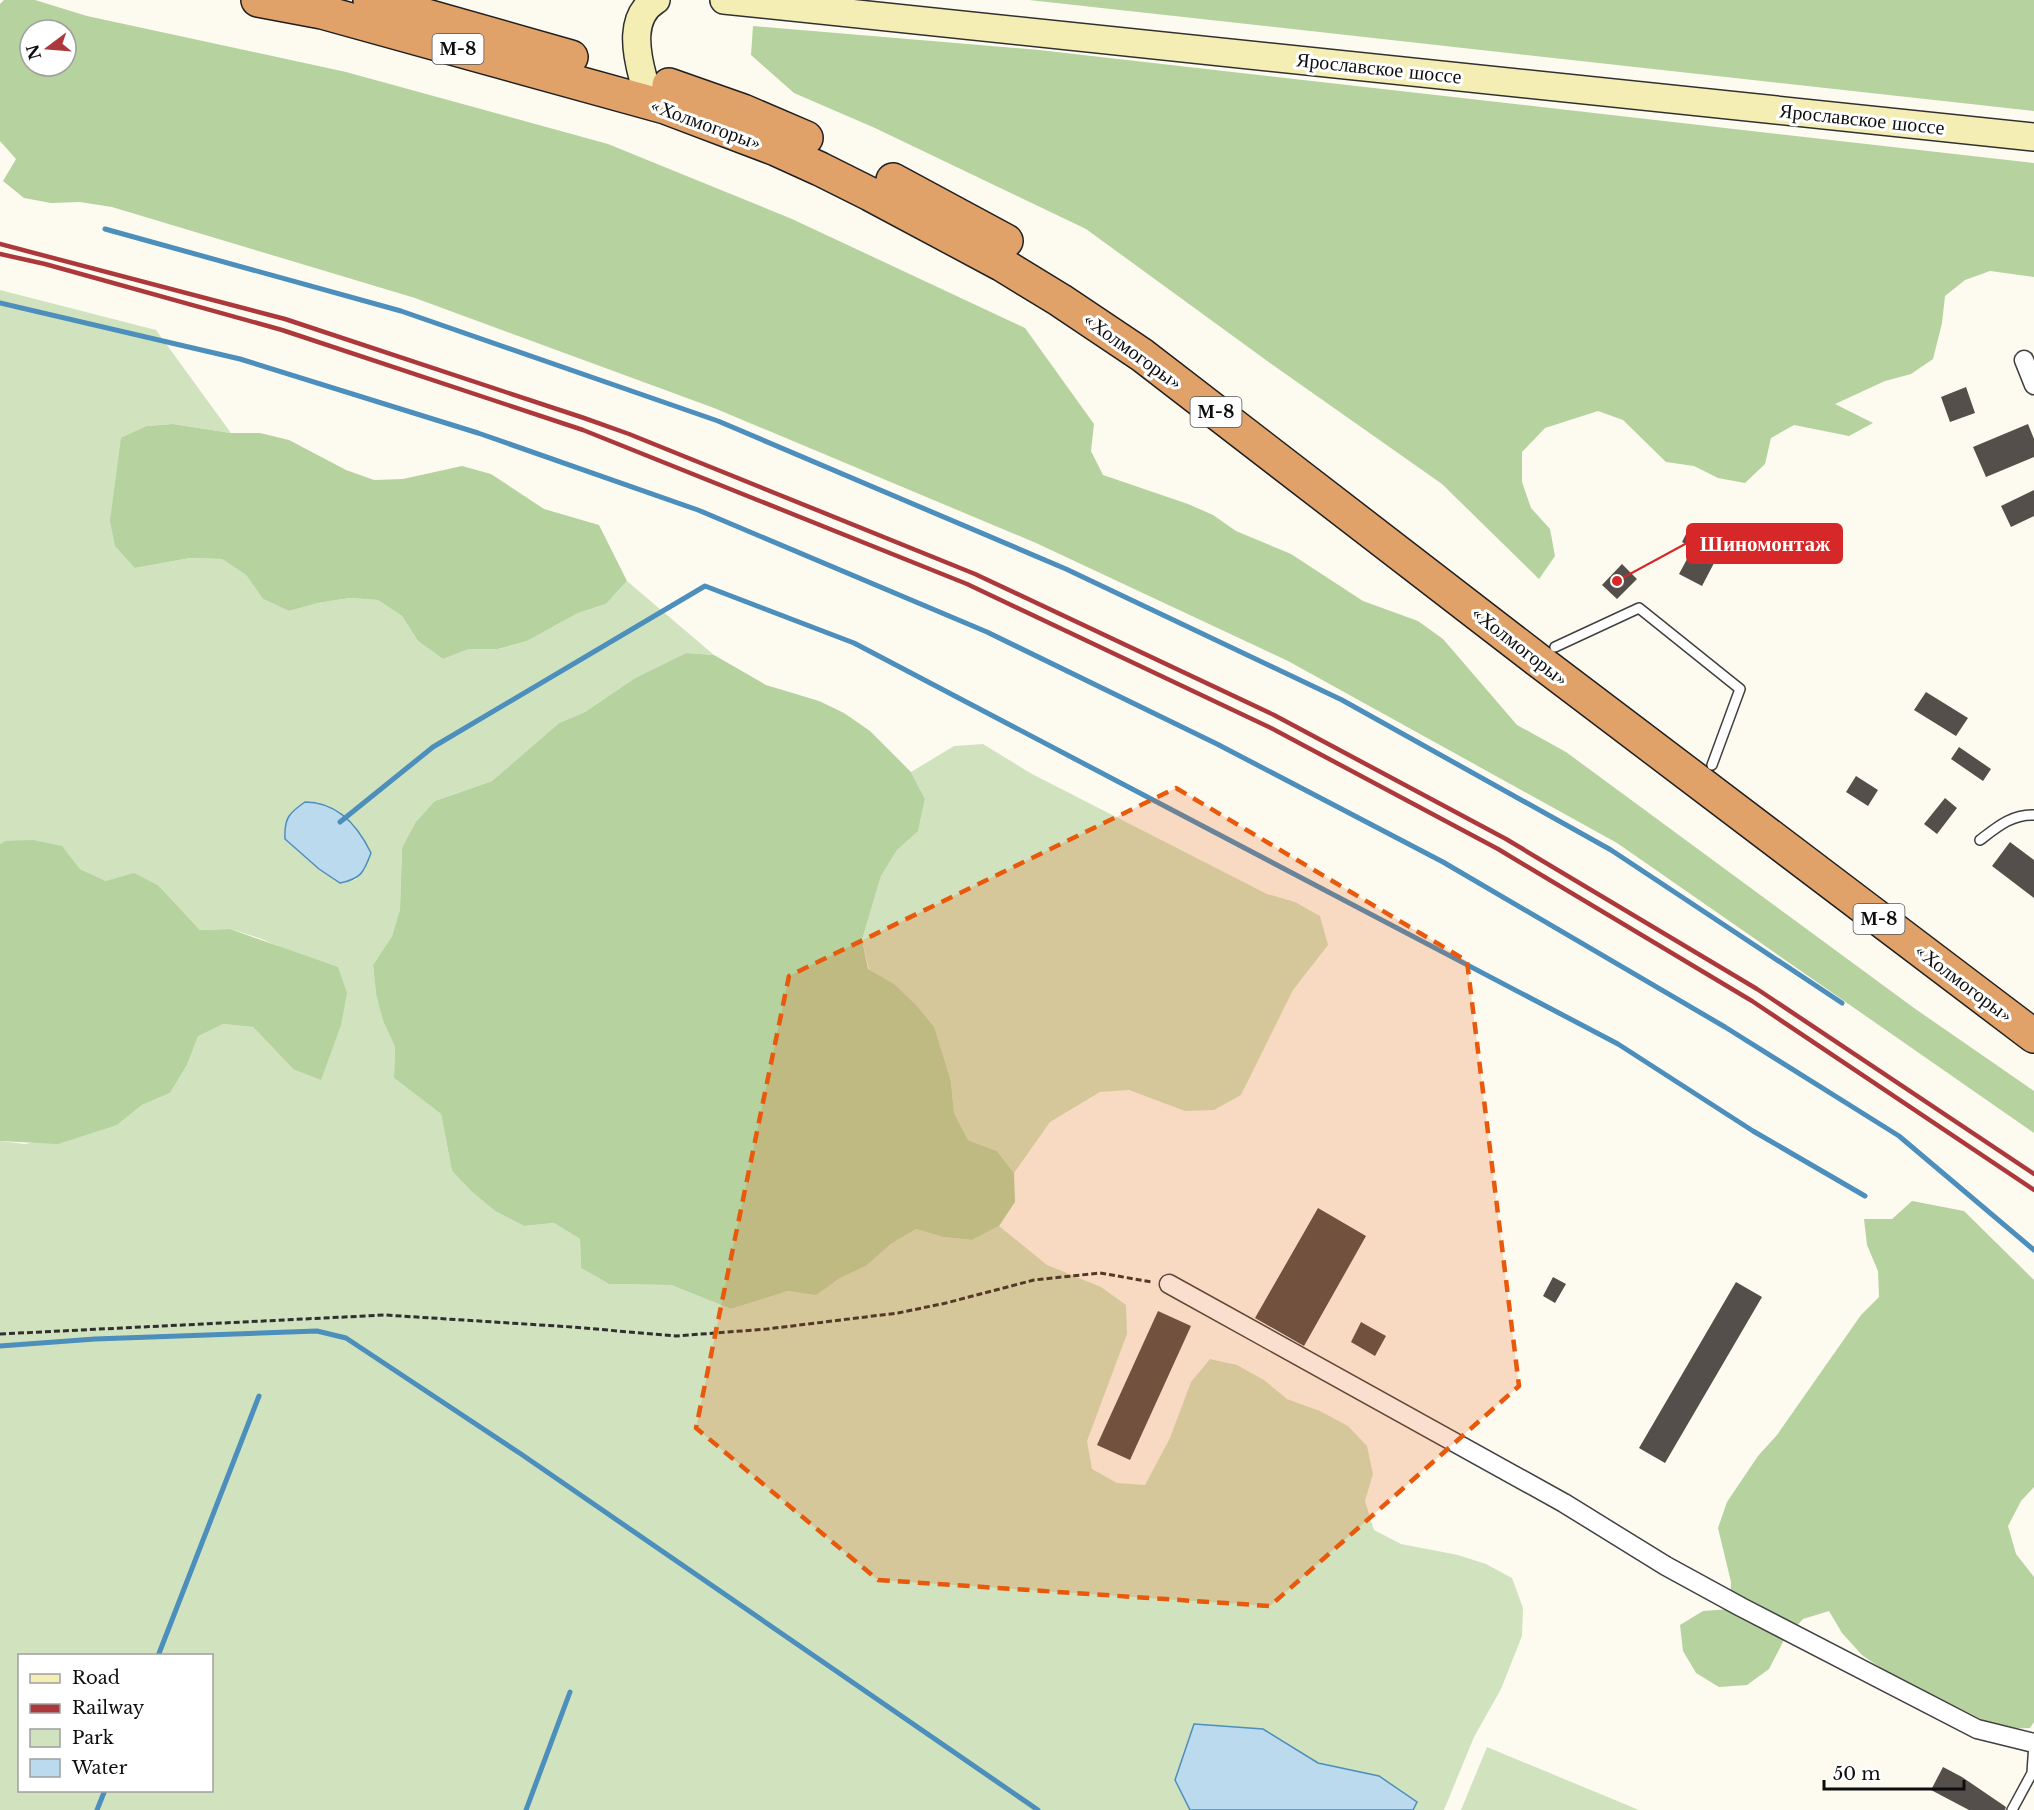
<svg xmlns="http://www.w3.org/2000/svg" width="2034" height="1810" viewBox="0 0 2034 1810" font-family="'Libre Baskerville',serif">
  <rect width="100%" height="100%" fill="#fdfbf0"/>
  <!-- green -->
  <path fill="#d1e3be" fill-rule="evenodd" d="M0 290 156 330 231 433 173 424 147 426 135 568 190 558 222 559 246 575 263 599 289 611 318 603 350 598 378 600 402 616 418 641 443 659 469 649H499L527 641 578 613 606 604 627 581 714 655 686 653 635 678 585 712 559 723 492 781 435 801 402 848 400 909 392 936 373 965 376 994 383 1021 395 1047 394 1078 441 1114 452 1171 472 1192 495 1211 524 1226 554 1223 580 1239 581 1268 609 1284 671 1285 731 1309 788 1291 816 1294 840 1278 866 1266 891 1244 916 1229 943 1237 972 1240 999 1226 1047 1265 1101 1287 1126 1305 1127 1334 1087 1441 1092 1469 1117 1483 1145 1485 1170 1438 1191 1382 1210 1359 1237 1365 1264 1380 1287 1399 1320 1411 1348 1426 1367 1446 1373 1474 1365 1501 1374 1530 1401 1544 1458 1555 1486 1564 1512 1578 1523 1608 1522 1636 1501 1689 1474 1737 1444 1810H1413L1416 1802 1379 1776 1318 1763 1263 1729 1175 1780 1190 1810H0V1141L25 1144 117 1125 142 1105 170 1093 187 1065 198 1035 223 1024 253 1027 293 1069 285 949 259 938 230 929 200 930 159 886 106 881 80 869 61 846 5 841 0 844ZM305 802H318L365 869 355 880 340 883 319 869 285 838C284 818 289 813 305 802ZM20 1656H212V1790H20Z
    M983 744 1032 774 1267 894 1295 902 1320 916 1328 945 1293 990 1241 1095 1214 1110 1185 1111 1129 1090 1100 1092 1050 1122 1014 1173 997 1151 968 1140 954 1113 951 1082 894 984 869 970 862 940 881 876 897 850 918 830 925 799 911 772 954 746Z
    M1487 1747 1639 1810H1461Z"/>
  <!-- forest -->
  <path fill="#b5d29f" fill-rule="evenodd" d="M4 0H35L87 16 346 72 608 144 792 219 1025 328 1094 424 1091 451 1103 475 1188 504 1213 515 1236 531 1291 554 1363 601 1418 621 1443 639 1517 725 1566 752 1914 1008 2034 1091V1133L1617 843 1288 661 1036 543 714 408 415 298 112 207 80 202 51 203 24 198 3 181 16 159 0 141V4ZM30 30H66V66H30Z
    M1029 0H2034V111Z
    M753 26 1039 50 2034 163V277L1990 271 1965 280 1945 296 1942 323 1933 359 1911 374 1885 381 1835 404 1873 423 1849 436 1794 425 1771 438 1765 464 1745 483 1718 478 1694 466 1666 462 1623 420 1598 411 1545 428 1522 452V482L1531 508 1550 529 1555 556 1539 579 1442 484 1270 363 1086 229 875 128 794 93 751 55Z
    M173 424 231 433H260L289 440 346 470 374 480 403 479 462 466 491 474 544 509 599 525 627 581 606 604 578 613 527 641 498 649H469L443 659 418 641 402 616 378 600 350 598 318 603 289 611 263 599 246 575 222 559 190 558 135 568 115 546 110 521 121 438 147 426Z
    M686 653 714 655 766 685 819 701 844 713 870 731 911 772 925 799 918 831 897 850 881 876 862 940 868 969 894 984 916 1005 934 1027 951 1082 954 1113 968 1140 997 1151 1014 1173 1015 1202 999 1226 972 1240 943 1237 916 1229 891 1244 866 1266 840 1278 816 1295 788 1291 731 1309 671 1285 609 1284 581 1268 580 1239 554 1223 524 1226 495 1211 472 1192 452 1171 441 1114 394 1078 395 1047 383 1021 376 994 373 965 392 936 400 909 402 848 416 822 435 801 492 781 559 723 585 712 635 678Z
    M33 840 62 846 80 869 106 881 134 873 159 886 200 930 230 929 338 967 347 993 341 1025 321 1080 293 1069 253 1027 223 1024 198 1036 187 1065 170 1093 142 1105 117 1125 58 1144 0 1141V844L5 841Z
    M1912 1201 1964 1211 2034 1280V1487L2021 1501 2008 1526 2016 1554 2034 1577V1722L2030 1728 2001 1729 1885 1671 1862 1655 1842 1633 1829 1611 1803 1619 1784 1640 1769 1669 1747 1685 1719 1687 1696 1673 1683 1651 1680 1625 1703 1611 1730 1609 1731 1582 1718 1528 1727 1502 1758 1456 1777 1435 1861 1315 1879 1297 1878 1271 1867 1245 1864 1219H1892Z"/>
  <!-- water -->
  <path fill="#bbdaee" stroke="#4c8ebc" stroke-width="1.5" d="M305 802C337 802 358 826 371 853 364 872 361 879 340 883L319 869 285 839C284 818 289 813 305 802Z
    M1194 1724 1263 1729 1318 1763 1379 1776 1417 1802 1413 1810H1190L1175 1780Z"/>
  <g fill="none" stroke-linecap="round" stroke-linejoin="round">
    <!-- stream -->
    <path stroke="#4c8ebc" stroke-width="5" d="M105 229 401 311 718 421 1066 569 1342 700 1611 850 1842 1003
      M0 303 240 359 478 433 698 510 987 632 1217 744 1443 862 1725 1027 1899 1136 2034 1250
      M340 822 433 747 705 586 854 643 1618 1044 1753 1131 1865 1196
      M0 1346 95 1339 317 1331 346 1338 521 1454 1038 1810
      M158 1656 259 1396
      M97 1810 105 1790
      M526 1810 570 1692"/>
  </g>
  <!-- building -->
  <path fill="#554f4b" d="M1966 387 1975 413 1950 422 1941 397Z
    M2028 424 2034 439V457L1986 477 1973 447Z
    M2034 490V516L2011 527 2001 506Z
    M1689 528 1723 546 1702 586 1679 574 1693 548 1682 542Z
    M1622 564 1637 579 1617 599 1602 585Z
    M1926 692 1968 718 1956 736 1914 710Z
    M1959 747 1991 769 1983 781 1951 759Z
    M1856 776 1878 790 1868 806 1846 792Z
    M1945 798 1957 808 1937 834 1924 824Z
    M2010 842 2034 860V898L1992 866Z
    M1318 1208 1366 1236 1304 1346 1255 1318Z
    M1553 1277 1566 1284 1555 1303 1543 1296Z
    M1736 1282 1762 1297 1665 1463 1639 1448Z
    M1158 1311 1191 1326 1130 1460 1097 1445Z
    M1361 1322 1386 1336 1375 1356 1351 1342Z
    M1943 1767 1962 1777 2006 1807 2005 1810H1969L1931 1790Z"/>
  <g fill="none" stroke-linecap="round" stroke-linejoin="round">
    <defs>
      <path id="lane" d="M1555 647 1639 608 1740 689 1712 765
        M1980 840C1997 827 2012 814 2034 815
        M2012 1810 2032 1773 2034 1743"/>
      <path id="street" d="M2024 360 2034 385
        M1169 1284 1564 1503 1666 1566 1741 1607 1977 1729 2034 1743"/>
      <path id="secondary" d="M724 0 2034 137
        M643 78C636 52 629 16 656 0"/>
      <path id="highway" d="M258 0 322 12 665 107 776 149 820 169 870 194 1001 264 1060 300 1142 355 1539 661 2034 1036
        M370 0 571 57
        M669 85 743 111 806 138
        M893 180 1006 241"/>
    </defs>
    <!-- lane casing -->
    <use href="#lane" stroke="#414141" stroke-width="12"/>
    <!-- street casing -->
    <use href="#street" stroke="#414141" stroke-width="21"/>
    <!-- secondary casing -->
    <use href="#secondary" stroke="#303030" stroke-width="30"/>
    <!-- highway casing -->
    <use href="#highway" stroke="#1f1f1f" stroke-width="36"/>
    <!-- path -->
    <path stroke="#303030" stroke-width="3" stroke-dasharray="6 3" stroke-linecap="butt" d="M0 1334 385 1315 572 1327 676 1336 767 1329 898 1313 946 1303 1034 1280 1100 1273 1152 1282"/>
    <!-- lane -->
    <use href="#lane" stroke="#fff" stroke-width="9"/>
    <!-- street -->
    <use href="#street" stroke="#fff" stroke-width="18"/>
    <!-- secondary -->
    <use href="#secondary" stroke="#f5eeb4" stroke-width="27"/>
    <!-- highway -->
    <use href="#highway" stroke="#e1a26a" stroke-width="33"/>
    <!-- rail -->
    <path stroke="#ac383c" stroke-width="4.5" d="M0 244 285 319 584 418 629 434 975 574 1274 715 1506 839 1757 989 2034 1174
      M0 254 45 264 282 330 583 430 967 584 1271 728 1498 849 1752 1001 2034 1190"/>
  </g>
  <!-- marked area -->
  <path fill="#e8590c" fill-opacity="0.2" stroke="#e8590c" stroke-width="4.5" stroke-dasharray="12 8" stroke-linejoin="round" d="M1176 788 1467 961 1519 1386 1270 1606 878 1580 696 1428 789 976Z"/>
  <g text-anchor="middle" stroke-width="6" stroke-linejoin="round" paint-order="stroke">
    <!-- shield labels -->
    <g fill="#fff" stroke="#565656" stroke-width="1.5">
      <rect x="432.5" y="34" width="51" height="30" rx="4.5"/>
      <rect x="1190.5" y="397" width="51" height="30" rx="4.5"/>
      <rect x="1853.5" y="904" width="51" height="30" rx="4.5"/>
    </g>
    <g font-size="18" font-weight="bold" fill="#0e0e0e">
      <text x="458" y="55">М-8</text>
      <text x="1216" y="418">М-8</text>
      <text x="1879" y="925">М-8</text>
    </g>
    <!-- street labels -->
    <g font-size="20" fill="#0e0e0e" stroke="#fff">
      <text transform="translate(1379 68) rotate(6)" y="7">Ярославское шоссе</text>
      <text transform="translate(1862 119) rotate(6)" y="7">Ярославское шоссе</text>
      <text transform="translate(706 124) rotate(20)" y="7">«Холмогоры»</text>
      <text transform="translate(1133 351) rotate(36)" y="7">«Холмогоры»</text>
      <text transform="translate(1520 646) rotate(38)" y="7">«Холмогоры»</text>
      <text transform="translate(1964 983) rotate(37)" y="7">«Холмогоры»</text>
    </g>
  </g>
  <!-- callouts -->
  <path fill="none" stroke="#d62828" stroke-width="2" d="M1617 581L1687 543"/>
  <circle fill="#d62828" stroke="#fff" stroke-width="2" cx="1617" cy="581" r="6"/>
  <rect fill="#d62828" stroke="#d62828" stroke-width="2" x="1687" y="524" width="155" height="39" rx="6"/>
  <g font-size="21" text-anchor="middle" font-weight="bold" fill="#fff">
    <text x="1765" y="551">Шиномонтаж</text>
  </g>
  <!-- legend -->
  <rect x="18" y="1654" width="195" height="138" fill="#ffffff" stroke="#9f9f9f" stroke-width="1.5"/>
  <rect x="30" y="1674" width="30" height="9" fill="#f5eeb4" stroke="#9f9f9f" stroke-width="1.5"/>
  <text x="72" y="1684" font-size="18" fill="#0e0e0e">Road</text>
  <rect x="30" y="1704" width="30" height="9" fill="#ac383c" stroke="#9f9f9f" stroke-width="1.5"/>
  <text x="72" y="1714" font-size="18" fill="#0e0e0e">Railway</text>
  <rect x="30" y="1729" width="30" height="18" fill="#d1e3be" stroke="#9f9f9f" stroke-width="1.5"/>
  <text x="72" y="1744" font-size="18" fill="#0e0e0e">Park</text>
  <rect x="30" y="1759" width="30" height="18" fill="#bbdaee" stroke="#9f9f9f" stroke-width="1.5"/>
  <text x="72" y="1774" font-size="18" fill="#0e0e0e">Water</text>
  <!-- north arrow -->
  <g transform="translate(48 48) rotate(254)"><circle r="28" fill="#ffffff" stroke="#9f9f9f" stroke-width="1.5"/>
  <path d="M0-4.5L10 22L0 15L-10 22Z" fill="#ac383c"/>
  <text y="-9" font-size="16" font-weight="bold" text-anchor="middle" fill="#0e0e0e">N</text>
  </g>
  <!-- scale -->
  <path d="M1824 1780v9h140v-9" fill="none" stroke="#0e0e0e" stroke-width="3"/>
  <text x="1833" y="1780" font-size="18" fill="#0e0e0e" stroke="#ffffff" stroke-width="4.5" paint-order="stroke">50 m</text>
</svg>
